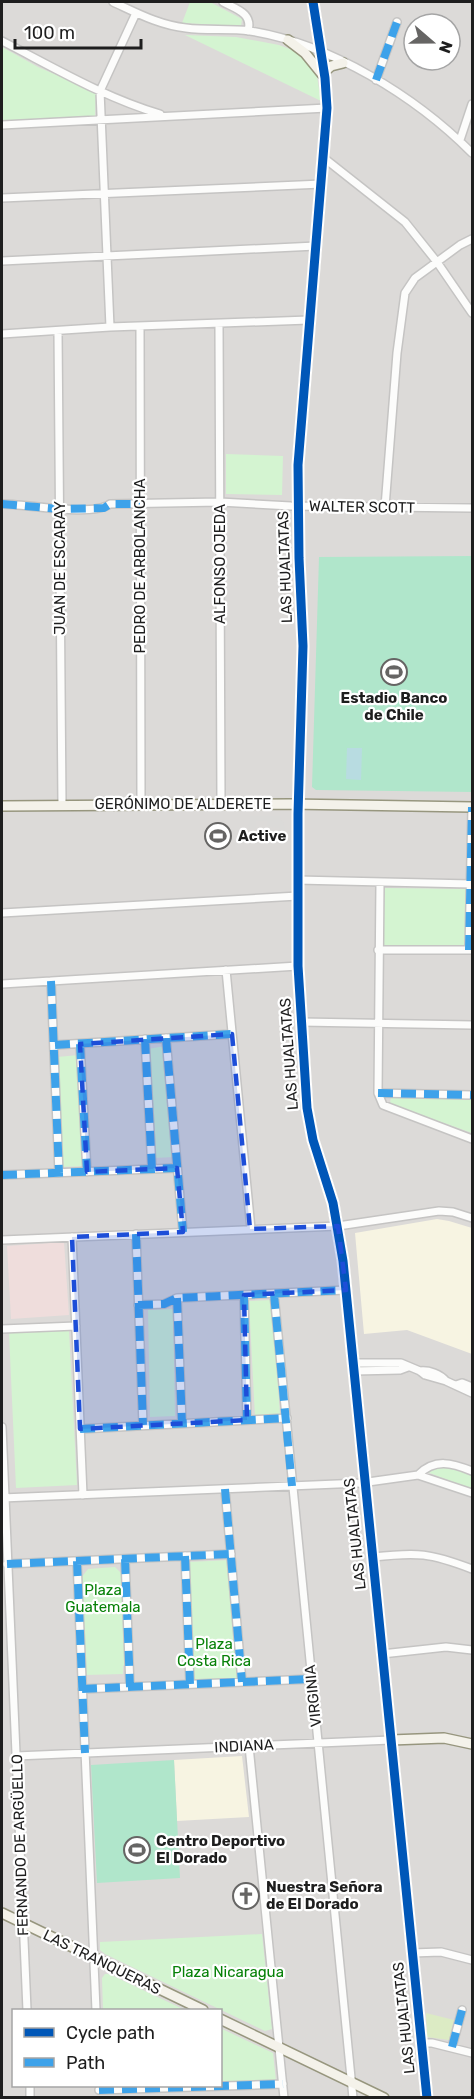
<svg xmlns="http://www.w3.org/2000/svg" width="474" height="2099" viewBox="0 0 474 2099" font-family="Rubik,sans-serif">
  <rect width="100%" height="100%" fill="#edeae7"/>
  <!-- residential -->
  <path fill="#dcdad8" fill-rule="evenodd" d="M2 2H472V2097H2ZM414 24H450V60H414ZM14 2010H220V2086H14Z"/>
  <!-- commercial -->
  <path fill="#efdddc" d="M64 1242 69 1315 11 1319 7 1246Z"/>
  <!-- education -->
  <path fill="#f7f4e2" d="M437 1219 449 1221 472 1228V1354L407 1330 364 1334 355 1233Z
    M242 1756 249 1817 177 1821 174 1760Z"/>
  <!-- religious -->
  <path fill="#dbdad8" d="M250 816H280L285 827V834L282 839H279V828L268 827 267 821H256V829H248Z"/>
  <!-- grass -->
  <path fill="#dcebc4" d="M426 2013 454 2020 449 2040 427 2037Z"/>
  <!-- park -->
  <path fill="#d4f4d1" d="M190 2H210L242 19 241 26 182 23Z
    M185 35 236 37 279 45 314 58 321 101Z
    M2 47 38 67 96 92 95 116 2 121Z
    M226 454 283 456 282 495 226 494Z
    M382 888 466 889 465 948 381 947Z
    M165 1046 175 1157 154 1158 148 1049Z
    M79 1055 84 1166 61 1167 57 1057Z
    M391 1096 472 1098V1133L390 1104Z
    M273 1300 280 1416 255 1417 249 1301Z
    M173 1309 175 1416 150 1417 148 1310Z
    M69 1330 77 1485 16 1488 9 1333Z
    M441 1467H451L472 1475V1489L427 1472Z
    M231 1560 239 1679 192 1680 188 1562Z
    M115 1567 121 1573 126 1664 123 1666V1674L85 1675 81 1578 88 1569Z
    M262 1934 272 2029 265 2031 105 1954 100 1950V1942Z
    M105 1974H109L185 2010H103L102 1978Z
    M220 2028 273 2053 276 2081 221 2084Z"/>
  <!-- pitch -->
  <path fill="#b0e6cb" d="M472 556V792L316 790 312 787 319 557Z
    M174 1760 180 1878 97 1883 91 1765Z"/>
  <!-- water -->
  <path fill="#b8dce1" d="M347 748H362L361 780 346 779Z"/>
  <g fill="none" stroke-linecap="round" stroke-linejoin="round">
    <defs>
      <path id="street" d="M113 2C137 13 159 25 186 28 207 31 229 28 250 31 331 44 415 96 472 153
        M223 2C236 9 253 13 248 31
        M2 41C53 67 105 98 160 114
        M376 80 397 22
        M2 125 327 108
        M460 140 472 104
        M324 158 405 222 437 262 472 313
        M2 198 322 184
        M2 261 316 246
        M219 325 221 804
        M110 327 100 91 136 13
        M140 327 141 804
        M58 331 62 805
        M2 334 110 327 309 320
        M2 504C26 504 92 517 110 504L220 502 291 506 472 508
        M385 507 397 353 405 293 415 278 460 245 472 239
        M297 880 471 884
        M380 883 378 1093 383 1105 472 1139
        M2 913 298 896
        M378 950H471
        M469 950 472 807
        M226 970 251 1229
        M51 981 59 1173
        M2 984 298 966
        M301 1022 472 1025
        M166 1038 183 1232
        M145 1039 152 1169
        M80 1044 87 1172
        M55 1045 232 1034
        M378 1093 472 1095
        M2 1175 177 1168
        M136 1234 143 1425
        M72 1237 83 1495
        M2 1240 338 1226 439 1211 453 1212 472 1218
        M274 1294 353 2098
        M244 1295 247 1420
        M177 1298 182 1423
        M138 1305 164 1304 177 1298 346 1290
        M2 1329 76 1326
        M354 1363H401L420 1371 425 1375 446 1381 472 1393
        M354 1371 400 1370 408 1367
        M420 1371C429 1370 440 1374 446 1381
        M456 1385 462 1383 472 1387
        M2 1427 27 2010
        M80 1429 287 1418
        M418 1475C435 1458 452 1463 472 1471
        M225 1489 242 1682
        M2 1498 361 1483 418 1475 472 1493
        M185 1556 190 1684
        M373 1557C418 1552 430 1553 472 1569
        M125 1559 130 1687
        M77 1561 96 2010
        M7 1564 231 1554
        M382 1654 446 1647 472 1650
        M82 1689 311 1679
        M249 1746 284 2098
        M16 1756 391 1740
        M412 1953 441 1952 472 1960
        M421 2043H432L472 2053
        M452 2047 462 2010
        M30 2086V2098
        M99 2090 283 2084"/>
      <path id="secondary" d="M313 2 325 78 327 108 298 465 299 558 303 646 298 814V966L307 1108 313 1140 333 1203 343 1261 427 2098
        M288 40 305 53 322 74
        M324 72 331 66 343 63
        M2 806 290 804 472 807
        M391 1740 444 1738 472 1744
        M2 1913 203 2010
        M220 2019 384 2098"/>
    </defs>
    <!-- street casing -->
    <use href="#street" stroke="#c5c4c3" stroke-width="10"/>
    <!-- secondary casing -->
    <use href="#secondary" stroke="#97967e" stroke-width="12"/>
    <!-- street -->
    <use href="#street" stroke="#fcfcfb" stroke-width="7"/>
    <!-- secondary -->
    <use href="#secondary" stroke="#f4f2ea" stroke-width="9"/>
    <!-- quiet -->
    <path stroke="#3da2ea" stroke-width="8" stroke-dasharray="15 8" stroke-linecap="butt" d="M376 80 397 22
      M2 504 60 509 104 508 110 504H140
      M469 950 472 807
      M51 981 59 1173
      M166 1038 183 1232
      M145 1039 152 1169
      M80 1044 87 1172
      M55 1045 232 1034
      M378 1093 472 1095
      M2 1175 177 1168
      M136 1234 143 1425
      M274 1294 292 1486
      M244 1295 247 1420
      M177 1298 182 1423
      M138 1305 164 1304 177 1298 346 1290
      M80 1429 287 1418
      M225 1489 242 1682
      M185 1556 190 1684
      M125 1559 130 1687
      M77 1561 85 1753
      M7 1564 231 1554
      M82 1689 311 1679
      M452 2047 462 2010
      M99 2090 283 2084"/>
    <defs>
      <path id="cycleway" d="M313 2 325 78 327 108 298 465 299 558 303 646 298 814V966L307 1108 313 1140 333 1203 343 1261 427 2098"/>
    </defs>
    <!-- cycleway casing -->
    <use href="#cycleway" stroke="#fff" stroke-width="13"/>
    <!-- cycleway -->
    <use href="#cycleway" stroke="#0057b8" stroke-width="9"/>
  </g>
  <!-- marked area -->
  <path fill="#1d4ed8" fill-opacity="0.2" stroke="#1d4ed8" stroke-width="4.5" stroke-dasharray="12 8" stroke-linejoin="round" d="M232 1034 250 1229 338 1226 346 1290 244 1295 247 1420 80 1429 72 1237 183 1232 177 1168 87 1172 80 1044Z"/>
  <!-- icons -->
  <defs>
    <symbol id="stadium-ring" viewBox="-11 -11 22 22"><circle r="9.5" fill="#fff" stroke="#666564" stroke-width="1.5"/><path d="M0-5a6.5 5 0 1 0 0 10a6.5 5 0 1 0 0-10ZM-3.5-1.8h7v3.6h-7Z" fill="#666564"/></symbol>
    <symbol id="church-ring" viewBox="-11 -11 22 22"><circle r="9.5" fill="#fff" stroke="#666564" stroke-width="1.5"/><path d="M-1.2-6h2.4v3.5h3.3v2.4h-3.3V6h-2.4V-.1h-3.3v-2.4h3.3Z" fill="#666564"/></symbol>
  </defs>
  <g fill-rule="evenodd">
    <use href="#stadium-ring" x="379" y="657" width="30" height="30"/>
    <use href="#stadium-ring" x="203" y="821" width="30" height="30"/>
    <use href="#stadium-ring" x="122" y="1835" width="30" height="30"/>
    <use href="#church-ring" x="231" y="1881" width="30" height="30"/>
  </g>
  <g text-anchor="middle" stroke-width="4.5" stroke-linejoin="round" paint-order="stroke">
    <!-- street labels -->
    <g font-size="15" fill="#1e1e1e" stroke="#fff">
      <text transform="translate(362 507) rotate(1)" y="5">WALTER SCOTT</text>
      <text transform="translate(220 564) rotate(-90)" y="5">ALFONSO OJEDA</text>
      <text transform="translate(140 566) rotate(-90)" y="5">PEDRO DE ARBOLANCHA</text>
      <text transform="translate(285 567) rotate(-92)" y="5">LAS HUALTATAS</text>
      <text transform="translate(60 568) rotate(-90)" y="5">JUAN DE ESCARAY</text>
      <text x="183" y="809">GERÓNIMO DE ALDERETE</text>
      <text transform="translate(289 1054) rotate(-94)" y="5">LAS HUALTATAS</text>
      <text transform="translate(355 1534) rotate(-96)" y="5">LAS HUALTATAS</text>
      <text transform="translate(313 1696) rotate(-96)" y="5">VIRGINIA</text>
      <text transform="translate(244 1746) rotate(-3)" y="5">INDIANA</text>
      <text transform="translate(20 1845) rotate(-92)" y="5">FERNANDO DE ARGÜELLO</text>
      <text transform="translate(102 1962) rotate(26)" y="5">LAS TRANQUERAS</text>
      <text transform="translate(404 2018) rotate(-96)" y="5">LAS HUALTATAS</text>
    </g>
    <!-- poi labels -->
    <g font-size="15" font-weight="bold" fill="#1e1e1e" stroke="#fff" text-anchor="start">
      <text x="394" y="703" text-anchor="middle">Estadio Banco<tspan x="394" dy="17">de Chile</tspan></text>
      <text x="238" y="841">Active</text>
      <text x="156" y="1846">Centro Deportivo<tspan x="156" dy="17">El Dorado</tspan></text>
      <text x="266" y="1892">Nuestra Señora<tspan x="266" dy="17">de El Dorado</tspan></text>
    </g>
    <!-- park labels -->
    <g font-size="15" fill="#078108" stroke="#fff">
      <text x="103" y="1595">Plaza<tspan x="103" dy="17">Guatemala</tspan></text>
      <text x="214" y="1649">Plaza<tspan x="214" dy="17">Costa Rica</tspan></text>
      <text x="228" y="1977">Plaza Nicaragua</text>
    </g>
  </g>
  <!-- border -->
  <rect width="474" height="2099" fill="none" stroke="#1e1e1e" stroke-width="6"/>
  <!-- legend -->
  <rect x="12" y="2009" width="210" height="78" fill="#ffffff" stroke="#a5a5a5" stroke-width="1.5"/>
  <rect x="24" y="2028" width="30" height="9" fill="#0057b8" stroke="#a5a5a5" stroke-width="1.5"/>
  <text x="66" y="2039" font-size="18" fill="#1e1e1e">Cycle path</text>
  <rect x="24" y="2058" width="30" height="9" fill="#3da2ea" stroke="#a5a5a5" stroke-width="1.5"/>
  <text x="66" y="2069" font-size="18" fill="#1e1e1e">Path</text>
  <!-- north arrow -->
  <g transform="translate(432 42) rotate(110)"><circle r="28" fill="#ffffff" stroke="#a5a5a5" stroke-width="1.5"/>
  <path d="M0-4.5L10 22L0 15L-10 22Z" fill="#666564"/>
  <text y="-9" font-size="16" font-weight="bold" text-anchor="middle" fill="#1e1e1e">N</text>
  </g>
  <!-- scale -->
  <path d="M15 39v9h126v-9" fill="none" stroke="#1e1e1e" stroke-width="3"/>
  <text x="24" y="39" font-size="18" fill="#1e1e1e" stroke="#ffffff" stroke-width="4.5" paint-order="stroke">100 m</text>
</svg>
